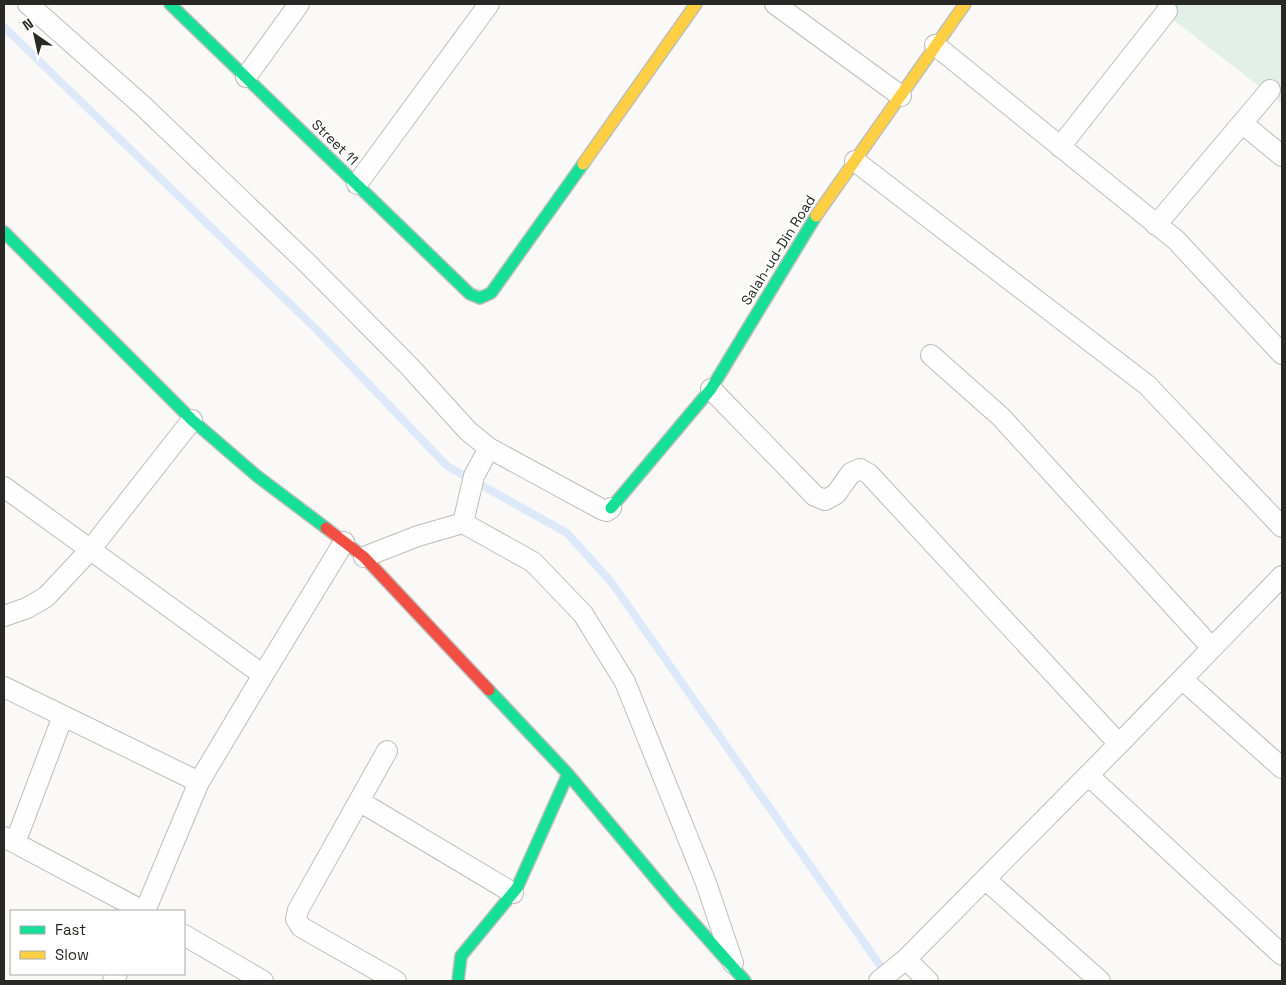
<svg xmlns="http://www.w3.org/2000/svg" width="1286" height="985" viewBox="0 0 1286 985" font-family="'Space Grotesk',sans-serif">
  <rect width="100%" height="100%" fill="#faf9f7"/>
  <!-- green -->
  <path fill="#e2f0e7" d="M1153 4H1282V104Z"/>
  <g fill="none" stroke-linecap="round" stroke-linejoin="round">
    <!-- stream -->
    <path stroke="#dde8f9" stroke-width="8" d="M4 27 315 328 447 466 567 533 612 583 886 974"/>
    <defs>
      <path id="street" d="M28 4 143 106 306 262 409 366 468 431 489 448 603 510 607 511 611 508
        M775 4 901 96
        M935 45 1176 240 1282 354
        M246 77 299 4
        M1242 123 1282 156
        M1060 147 1167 11
        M855 161 1147 385 1282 527
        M357 184 489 4
        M1156 225 1270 90
        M931 355 1001 417 1212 648
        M711 389 815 496 825 500 836 494 851 473 860 469 869 474 1119 744
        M4 487 263 675 199 782 145 911
        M463 523 474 476 489 448
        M364 557 418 536 463 523 533 562 583 614 625 682 706 883 733 963
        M4 616 27 608 46 597 90 550 192 420
        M263 675 344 542
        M1182 679 1282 768
        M4 687 199 782
        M387 751 298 910 296 919 301 927 396 981
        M1088 775 1282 955
        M359 801 513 893
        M4 837 143 911
        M15 843 63 716
        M985 879 1100 981
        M184 935 263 981
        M906 959 928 981
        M113 981 117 974
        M879 981 906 959 1119 744 1282 576"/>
      <path id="fast" d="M170 4 470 294 480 298 491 293 583 164
        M4 232 192 420 257 476 326 528
        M611 508 711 389 816 216
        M489 690 568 774 675 902 745 981
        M458 981 461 956 517 888 568 774"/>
      <path id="slow" d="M583 164 696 4
        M816 216 965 4"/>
      <path id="jam" d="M326 528 364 557 489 690"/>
    </defs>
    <!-- street casing -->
    <use href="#street" stroke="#bebdbc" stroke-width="22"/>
    <!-- fast casing -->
    <use href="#fast" stroke="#bebdbc" stroke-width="14"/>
    <!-- slow casing -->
    <use href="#slow" stroke="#bebdbc" stroke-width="14"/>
    <!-- jam casing -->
    <use href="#jam" stroke="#bebdbc" stroke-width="14"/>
    <!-- street -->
    <use href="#street" stroke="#fefefe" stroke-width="20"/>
    <!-- fast -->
    <use href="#fast" stroke="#16e098" stroke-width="11"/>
    <!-- slow -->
    <use href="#slow" stroke="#ffcf43" stroke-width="11"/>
    <!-- jam -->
    <use href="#jam" stroke="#f24e42" stroke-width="11"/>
  </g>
  <g text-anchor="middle" stroke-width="4" stroke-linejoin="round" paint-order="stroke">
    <!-- street labels -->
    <g font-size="14" fill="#282826" stroke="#fff">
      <text transform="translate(335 142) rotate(44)" y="5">Street 11</text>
      <text transform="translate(778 250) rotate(-58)" y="5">Salah-ud-Din Road</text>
    </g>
  </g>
  <!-- border -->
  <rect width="1286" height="985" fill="none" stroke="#282826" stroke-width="10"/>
  <!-- legend -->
  <rect x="10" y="910" width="175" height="65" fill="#ffffff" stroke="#a9a9a8"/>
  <rect x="20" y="926" width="25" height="8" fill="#16e098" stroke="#a9a9a8"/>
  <text x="55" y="935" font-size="15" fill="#282826">Fast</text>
  <rect x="20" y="951" width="25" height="8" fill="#ffcf43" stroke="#a9a9a8"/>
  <text x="55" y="960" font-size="15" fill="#282826">Slow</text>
  <!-- north arrow -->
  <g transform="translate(35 35) rotate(326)" stroke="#ffffff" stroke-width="4" paint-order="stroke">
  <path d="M0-4L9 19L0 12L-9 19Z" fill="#282826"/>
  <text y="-8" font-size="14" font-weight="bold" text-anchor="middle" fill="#282826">N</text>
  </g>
</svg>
